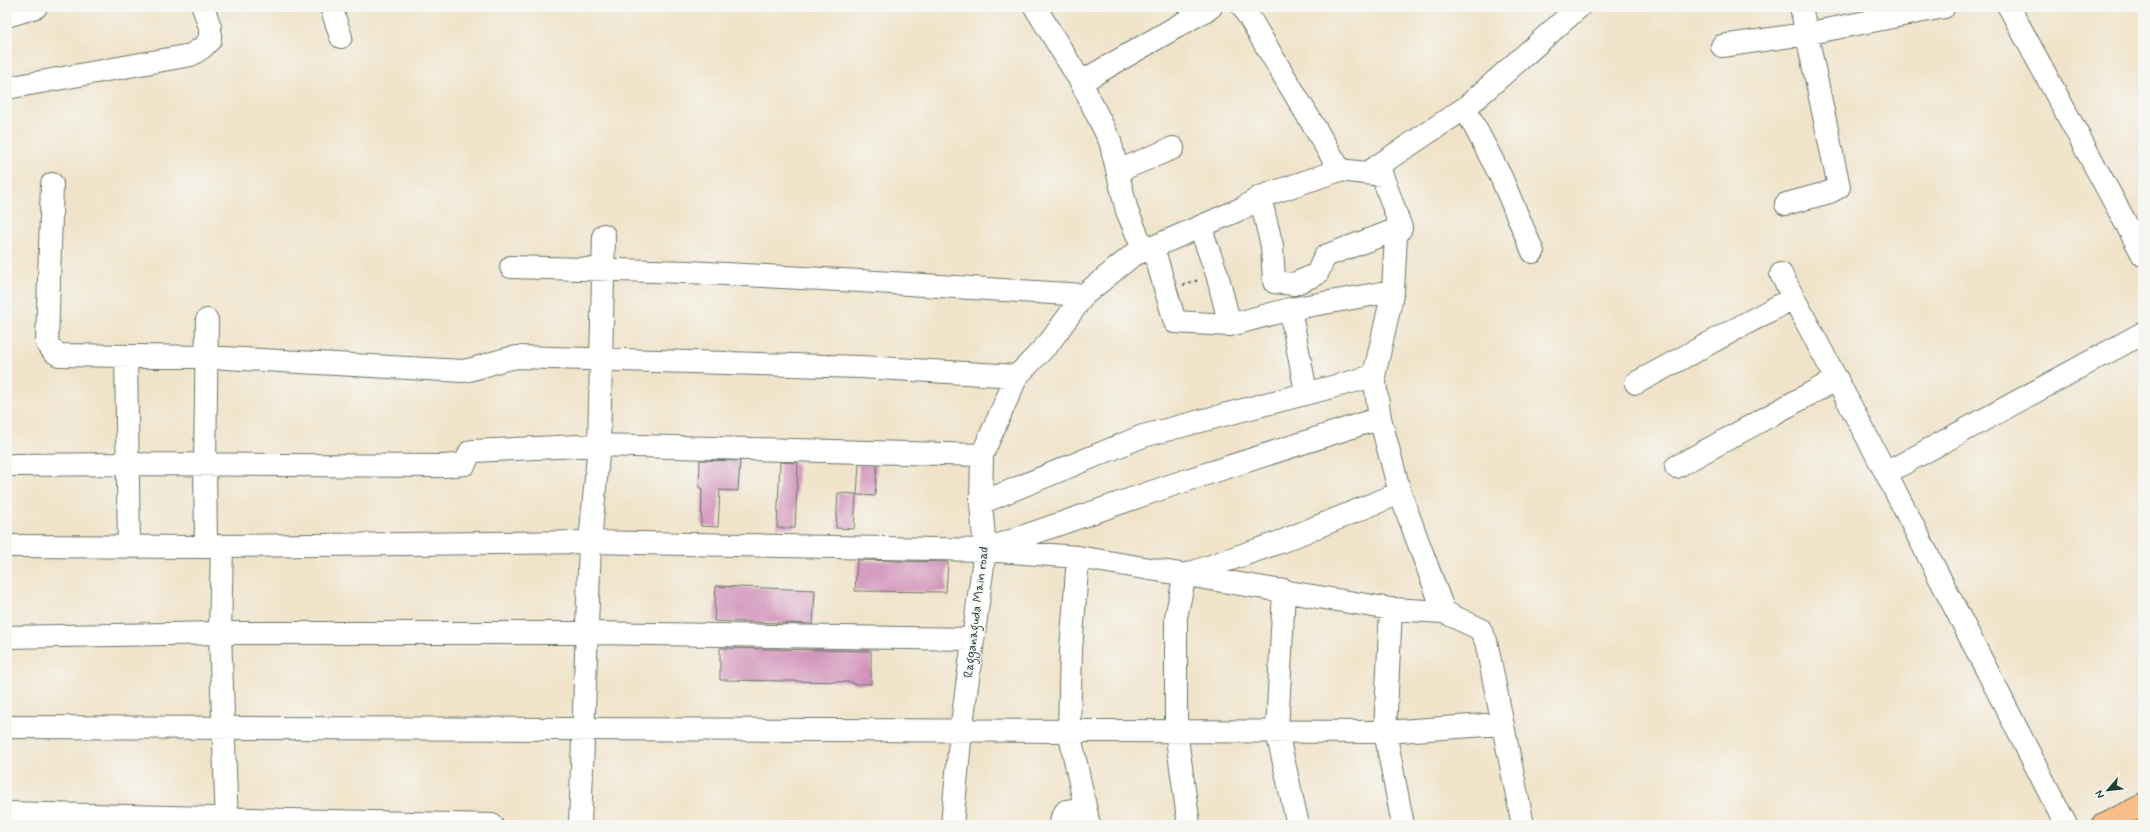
<svg xmlns="http://www.w3.org/2000/svg" width="2150" height="832" viewBox="0 0 2150 832" font-family="Mynerve,sans-serif">
  <rect width="100%" height="100%" fill="#f6f6f2"/>
  <filter id="ink" filterUnits="userSpaceOnUse"><feTurbulence type="fractalNoise" baseFrequency=".025" numOctaves="2"/><feDisplacementMap in="SourceGraphic" scale="8" xChannelSelector="R" yChannelSelector="G"/><feConvolveMatrix kernelMatrix="1 2 1 2 8 2 1 2 1" color-interpolation-filters="sRGB"/></filter>
  <filter id="wash" filterUnits="userSpaceOnUse"><feTurbulence type="fractalNoise" baseFrequency=".012" numOctaves="4" result="noise"/><feDisplacementMap in="SourceGraphic" scale="16" xChannelSelector="R" yChannelSelector="G"/><feGaussianBlur stdDeviation="0.9" result="paint"/><feColorMatrix in="noise" values="0 0 0 0 0 0 0 0 0 0 0 0 0 0 0 0 0 1.4 0 .05"/><feComposite in="paint" operator="in"/></filter>
  <g filter="url(#wash)">
    <rect width="100%" height="100%" fill="#f0e3c9"/>
    <g id="blocks">
      <!-- building -->
      <path fill="#d192ba" d="M700 460 740 461 738 491 720 490 718 527 701 526 702 488H699Z
        M780 462 798 463 795 528H777Z
        M859 464 877 465 875 496 857 495Z
        M838 493 856 494 854 529 836 528Z
        M857 560 948 562 946 592 855 591Z
        M716 586 815 590 813 624 714 621Z
        M720 648 871 651V684H853V682L720 680Z"/>
    </g>
  </g>
  <g filter="url(#ink)">
    <use href="#blocks" fill-opacity="0" stroke="#687768" stroke-width="1"/>
    <g fill="none" stroke-linecap="round" stroke-linejoin="round">
      <defs>
        <path id="minor" d="M331 7 341 37
          M1243 7 1340 170
          M2009 7 2143 255
          M7 16 36 7
          M1722 46 1805 34 1944 7
          M1081 82 1211 7
          M7 88 191 55 202 48 210 40V27L203 7
          M1465 108 1501 177 1533 252
          M1118 171 1173 148
          M1367 173 1465 108 1579 7
          M52 184 47 343 53 351 59 355 207 357 463 371C482 368 499 359 518 357L861 367 1017 376
          M1260 197 1272 246 1274 282 1294 284 1317 274 1325 256 1401 228
          M1786 204 1830 192 1839 187 1801 7
          M1200 227 1217 274 1230 325
          M1153 247 1175 322 1230 325 1290 309 1306 392
          M1144 251 1243 208 1260 197 1340 170 1382 175 1401 228 1396 236 1393 291 1374 376 1380 418 1400 493 1444 612
          M511 267 688 272 860 281 1084 295
          M1781 274 1886 473 2066 825
          M1290 309 1393 291
          M126 356 129 547
          M1636 383 1793 298
          M14 465 127 464 444 466 465 464 470 452 473 451 599 445 982 455
          M1676 467 1837 379
          M1886 473 2143 333
          M981 503 1143 436 1374 376
          M7 546 206 547 222 546 590 542 985 550 1078 557 1391 609 1444 612 1480 629 1486 641 1523 825
          M222 546 220 633 227 825
          M206 547 205 465 207 320
          M993 547 1169 486 1380 418
          M1078 557 1071 650 1069 731 1089 825
          M1284 590 1277 732 1298 825
          M1391 609 1385 732 1403 825
          M7 637 220 633H587L972 639
          M7 727 1385 732 1501 724
          M7 813 492 825
          M580 825 590 542 599 445 604 235
          M952 825 961 731 985 550 981 503 982 455 1017 376 1049 343 1084 295 1133 255 1144 251 1127 211 1110 141 1081 82 1035 7
          M1061 825 1062 817 1066 811 1085 808
          M1189 825 1176 731V617L1185 575 1280 542 1400 493"/>
        <path id="major" d="M2103 825 2143 805"/>
      </defs>
      <!-- minor casing -->
      <use href="#minor" stroke="#687768" stroke-width="24"/>
      <!-- major casing -->
      <use href="#major" stroke="#687768" stroke-width="24"/>
      <!-- path -->
      <path stroke="#687768" stroke-width="2.5" stroke-dasharray="3 3" stroke-linecap="butt" d="M1183 285 1199 280"/>
      <!-- minor -->
      <use href="#minor" stroke="#fff" stroke-width="22"/>
      <!-- major -->
      <use href="#major" stroke="#f8bd89" stroke-width="22"/>
    </g>
  </g>
  <g text-anchor="middle" stroke-width="3" stroke-linejoin="round" paint-order="stroke">
    <!-- street labels -->
    <g font-size="13" fill="#1f3d34" stroke="#f6f6f2">
      <text transform="translate(975 612) rotate(-83)" y="5">Ragganaguda Main road</text>
    </g>
  </g>
  <!-- margin -->
  <rect width="2150" height="832" fill="none" stroke="#f6f6f2" stroke-width="24"/>
  <!-- north arrow -->
  <g transform="translate(2108 790) rotate(242)" stroke="#f6f6f2" stroke-width="3" paint-order="stroke">
  <path d="M0-3L7 15L0 10L-7 15Z" fill="#1f3d34"/>
  <text y="-6" font-size="11" font-weight="bold" text-anchor="middle" fill="#1f3d34">N</text>
  </g>
</svg>
